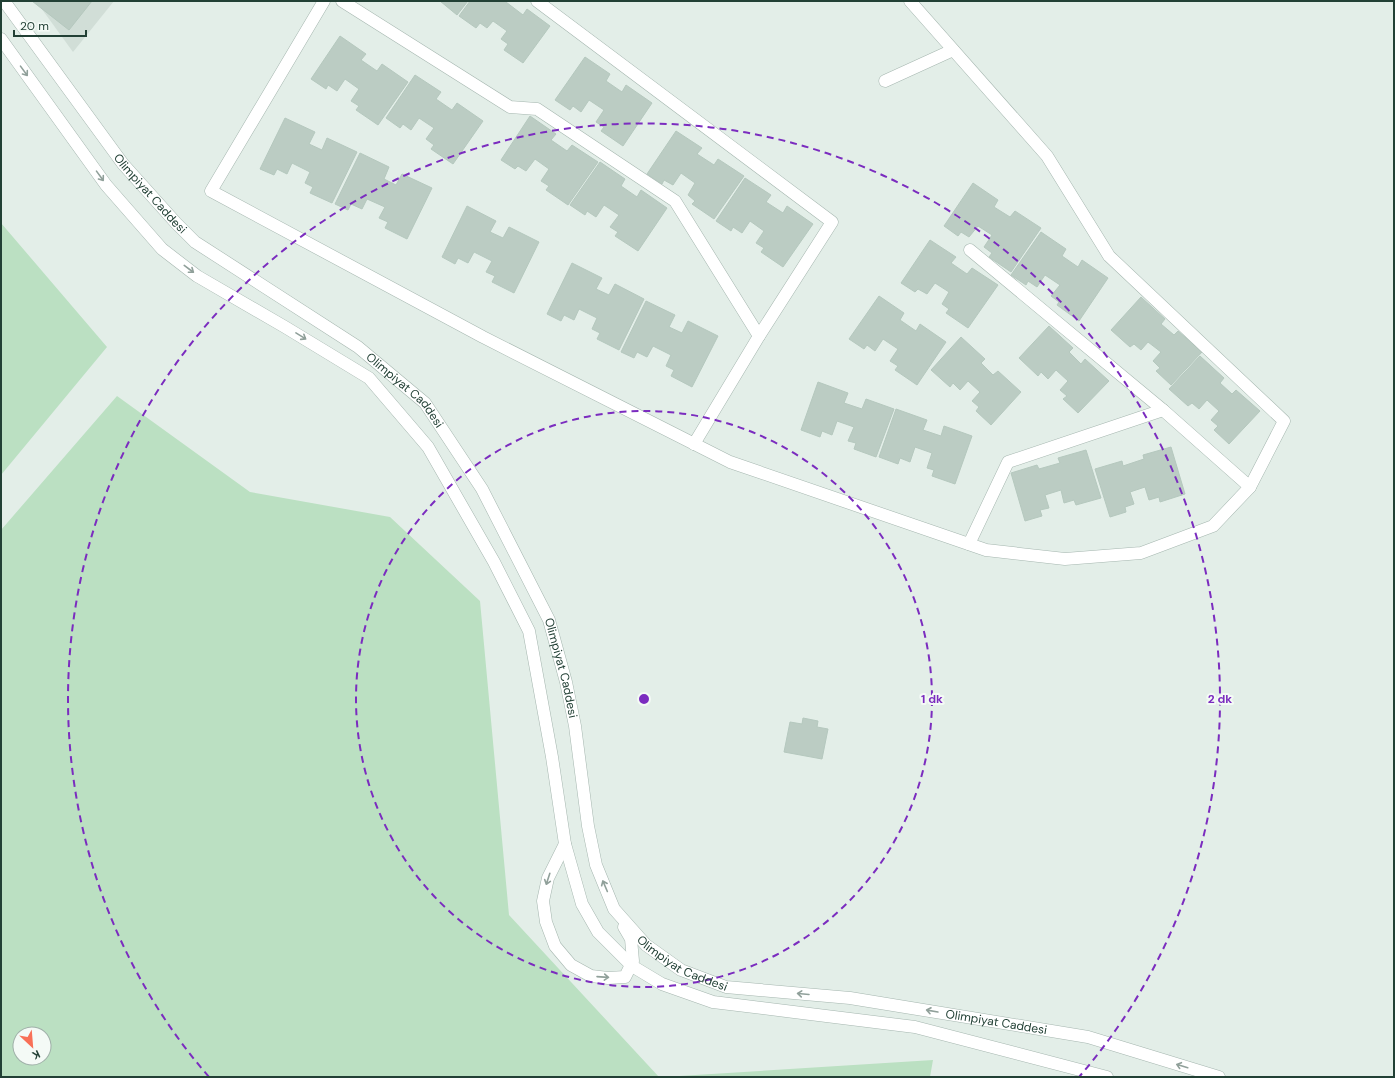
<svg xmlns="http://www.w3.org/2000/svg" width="1395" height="1078" viewBox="0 0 1395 1078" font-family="'DM Sans',sans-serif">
  <rect width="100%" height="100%" fill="#e3eee8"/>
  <!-- built -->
  <path fill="#d1ded7" d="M36 1H114L73 52Z"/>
  <!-- green -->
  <path fill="#bbe0c2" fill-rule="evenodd" d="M1 223 107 347 1 475Z
    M117 396 250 492 390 517 480 601 509 915 659 1077H1V530ZM20 1034H44V1058H20Z
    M933 1060 930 1077H663Z"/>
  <!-- building -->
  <path fill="#bbccc3" stroke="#b5c8be" d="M32 1H92L69 30Z
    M440 1H468L457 15Z
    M470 1H507L506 2 523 15 527 9 550 26 523 63 504 50 508 44 501 39 507 31 493 21 487 28 480 23 476 28 459 16Z
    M340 36 366 54 361 60 377 71 382 64 408 82 378 125 356 110 359 106 351 101 359 89 345 79 337 91 328 85 326 89 311 79Z
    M585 57 610 74 606 81 622 92 626 85 652 103 623 146 601 131 604 127 596 122 604 110 589 100 581 112 573 106 570 110 555 100Z
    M415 75 441 92 436 99 452 110 457 103 483 121 453 164 431 149 434 145 426 139 434 128 419 118 411 130 403 124 400 128 386 118Z
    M530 116 556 134 551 140 567 151 572 145 598 162 568 205 546 190 549 186 541 181 549 169 535 159 526 171 518 166 515 169 501 160Z
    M285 118 315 132 309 144 322 150 327 138 357 152 332 203 310 193 313 187 305 183 310 172 292 163 287 174 277 169 274 175 260 169Z
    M676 131 702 148 697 154 714 165 718 159 744 176 714 219 692 204 695 201 688 195 695 183 681 173 673 185 664 180 662 184 647 174Z
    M360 153 389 167 384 179 396 185 402 174 432 188 407 239 385 228 388 222 379 218 385 207 367 199 362 209 351 204 348 210 335 204Z
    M600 162 625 179 621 186 637 197 641 190 667 208 638 251 615 236 618 232 610 227 619 215 604 205 596 217 587 211 585 215 570 205Z
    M745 178 771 195 766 202 783 213 787 206 813 224 783 267 761 252 764 248 756 243 764 231 750 221 742 233 733 227 731 231 716 221Z
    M973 183 998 200 994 207 1010 217 1015 211 1041 228 1011 272 989 257 992 253 984 247 992 235 978 226 969 237 961 232 958 236 944 226Z
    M467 206 496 221 490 232 503 238 509 227 539 242 514 293 492 282 495 276 486 272 492 261 474 252 468 263 458 258 455 264 442 257Z
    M1041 232 1066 249 1062 256 1078 267 1082 260 1108 278 1079 321 1057 305 1059 302 1051 296 1060 285 1045 275 1037 287 1028 281 1026 285 1011 275Z
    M930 240 956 257 951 263 967 274 972 268 998 285 968 328 946 313 949 309 942 304 949 292 935 283 927 294 918 289 915 292 901 283Z
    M572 263 602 278 596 289 609 295 615 284 644 299 619 350 597 339 600 333 592 329 597 318 579 309 574 320 564 315 561 321 547 314Z
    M879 296 904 313 900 320 916 331 920 324 946 342 917 385 895 370 898 366 890 361 898 349 883 339 875 351 867 345 864 349 849 339Z
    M1141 297 1165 319 1161 324 1174 335 1178 331 1202 352 1171 385 1156 371 1160 368 1153 361 1161 352 1148 342 1141 350 1134 344 1130 347 1111 330Z
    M646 301 675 315 669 327 682 333 688 321 718 336 692 387 671 376 674 370 666 366 671 355 653 346 647 357 637 352 634 358 621 352Z
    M1049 326 1073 348 1069 352 1081 364 1085 359 1109 381 1078 413 1063 399 1067 396 1060 390 1068 381 1056 370 1048 379 1041 372 1038 376 1019 358Z
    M961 337 985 359 981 363 993 375 998 371 1021 392 991 425 976 411 979 407 972 401 980 392 968 381 960 390 953 383 950 387 931 370Z
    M1200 356 1224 378 1220 383 1232 394 1236 390 1260 411 1229 444 1214 430 1218 426 1211 420 1219 411 1207 400 1199 409 1192 403 1188 406 1169 389Z
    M818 382 848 393 844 403 862 409 866 399 894 409 876 457 854 449 856 443 848 441 854 427 837 421 832 435 822 431 820 437 801 430Z
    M896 409 927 420 923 430 941 436 944 426 972 436 955 484 932 476 934 470 927 468 932 453 915 447 910 462 900 458 898 464 879 457Z
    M1171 447 1185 494 1160 502 1159 497 1149 500 1145 487 1130 492 1134 504 1125 507 1126 512 1110 517 1095 469 1122 461 1123 466 1144 459 1143 455Z
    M1086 450 1101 498 1076 505 1074 500 1064 503 1061 490 1045 495 1049 508 1040 510 1042 516 1025 521 1011 473 1037 465 1039 469 1060 463 1058 458Z
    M803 718 818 721 817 727 828 729 822 759 784 752 790 722 802 724Z"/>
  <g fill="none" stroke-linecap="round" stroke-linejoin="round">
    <defs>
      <g id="minor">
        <path id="s1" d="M4 1 123 164 176 223 195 242 358 347 425 403 482 489 549 620 566 682 575 726 588 826 596 865 614 909 646 945 681 970 726 987 850 998 1088 1037 1219 1077"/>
        <path d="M324 1 211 191 483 337 730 462 986 550 1065 559 1141 553 1213 526 1250 487 1284 421 1109 256 1047 156 910 1"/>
        <path d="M342 1 510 107 537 109 675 201 759 336"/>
        <path d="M537 1 832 222 759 336 694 444"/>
        <path d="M1 39 106 185 162 249 197 276 285 327 369 378 428 447 494 562 529 631 552 757 565 844 582 904 598 932 632 966 662 984 713 1002 915 1027 1107 1077"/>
        <path d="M885 81 953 50"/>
        <path d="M970 250 1163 410 1250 487"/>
        <path d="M969 544 1008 462 1163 410"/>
        <path d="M565 844 548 878 543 901 546 922 555 946 571 965 591 976 608 978 625 977 633 961 631 939 624 927"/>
      </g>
    </defs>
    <!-- minor casing -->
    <use href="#minor" stroke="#a5b6af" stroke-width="13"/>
    <!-- minor -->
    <use href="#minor" stroke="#fff" stroke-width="12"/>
  </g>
  <!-- one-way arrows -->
  <defs><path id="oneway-shaft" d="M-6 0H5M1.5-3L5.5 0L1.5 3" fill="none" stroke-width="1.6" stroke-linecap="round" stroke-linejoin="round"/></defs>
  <g stroke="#90a09a">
    <use href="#oneway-shaft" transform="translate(24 71) rotate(54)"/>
    <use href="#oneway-shaft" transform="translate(100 176) rotate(54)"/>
    <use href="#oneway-shaft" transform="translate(189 269) rotate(37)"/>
    <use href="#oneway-shaft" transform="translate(301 336) rotate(32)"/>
    <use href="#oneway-shaft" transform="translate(548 879) rotate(108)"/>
    <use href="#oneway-shaft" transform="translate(605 886) rotate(-113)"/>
    <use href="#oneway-shaft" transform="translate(603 977) rotate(4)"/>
    <use href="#oneway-shaft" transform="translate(803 994) rotate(-175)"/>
    <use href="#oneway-shaft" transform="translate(932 1011) rotate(-170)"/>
    <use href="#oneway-shaft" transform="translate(1182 1066) rotate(-163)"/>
  </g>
  <!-- distance rings -->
  <g fill="none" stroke="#7b2cbf" stroke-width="2" stroke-dasharray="7 5">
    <circle cx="644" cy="699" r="288"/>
    <path d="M209 1077A576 576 0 1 1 1079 1077"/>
  </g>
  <g text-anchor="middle" stroke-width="4" stroke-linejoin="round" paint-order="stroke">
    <!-- street labels -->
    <g font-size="12" fill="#224035" stroke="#f4faf6">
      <text dy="4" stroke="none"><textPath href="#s1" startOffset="242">Olimpiyat Caddesi</textPath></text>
      <text dy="4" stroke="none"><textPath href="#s1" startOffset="566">Olimpiyat Caddesi</textPath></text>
      <text dy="4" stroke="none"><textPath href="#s1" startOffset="889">Olimpiyat Caddesi</textPath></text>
      <text dy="4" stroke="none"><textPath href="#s1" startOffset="1226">Olimpiyat Caddesi</textPath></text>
      <text dy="4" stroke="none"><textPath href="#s1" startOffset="1549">Olimpiyat Caddesi</textPath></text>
    </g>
  </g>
  <circle cx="644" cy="699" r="6" fill="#7b2cbf" stroke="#f4faf6" stroke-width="2"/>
  <g font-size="12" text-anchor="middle" font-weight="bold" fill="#7b2cbf" stroke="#f4faf6" stroke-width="4" stroke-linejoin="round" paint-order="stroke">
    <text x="932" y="703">1 dk</text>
    <text x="1220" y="703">2 dk</text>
  </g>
  <!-- border -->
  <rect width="1395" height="1078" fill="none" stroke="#224035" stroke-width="4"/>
  <!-- north arrow -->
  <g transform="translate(32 1046) rotate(154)"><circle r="19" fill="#f4faf6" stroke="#a0b0a9"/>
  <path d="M0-3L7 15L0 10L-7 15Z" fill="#f87057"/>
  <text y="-6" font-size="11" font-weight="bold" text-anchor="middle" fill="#224035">K</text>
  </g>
  <!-- scale -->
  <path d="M14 30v6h72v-6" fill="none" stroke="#224035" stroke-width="2"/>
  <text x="20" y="30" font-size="12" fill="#224035" stroke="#f4faf6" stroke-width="3" paint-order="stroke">20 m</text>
</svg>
